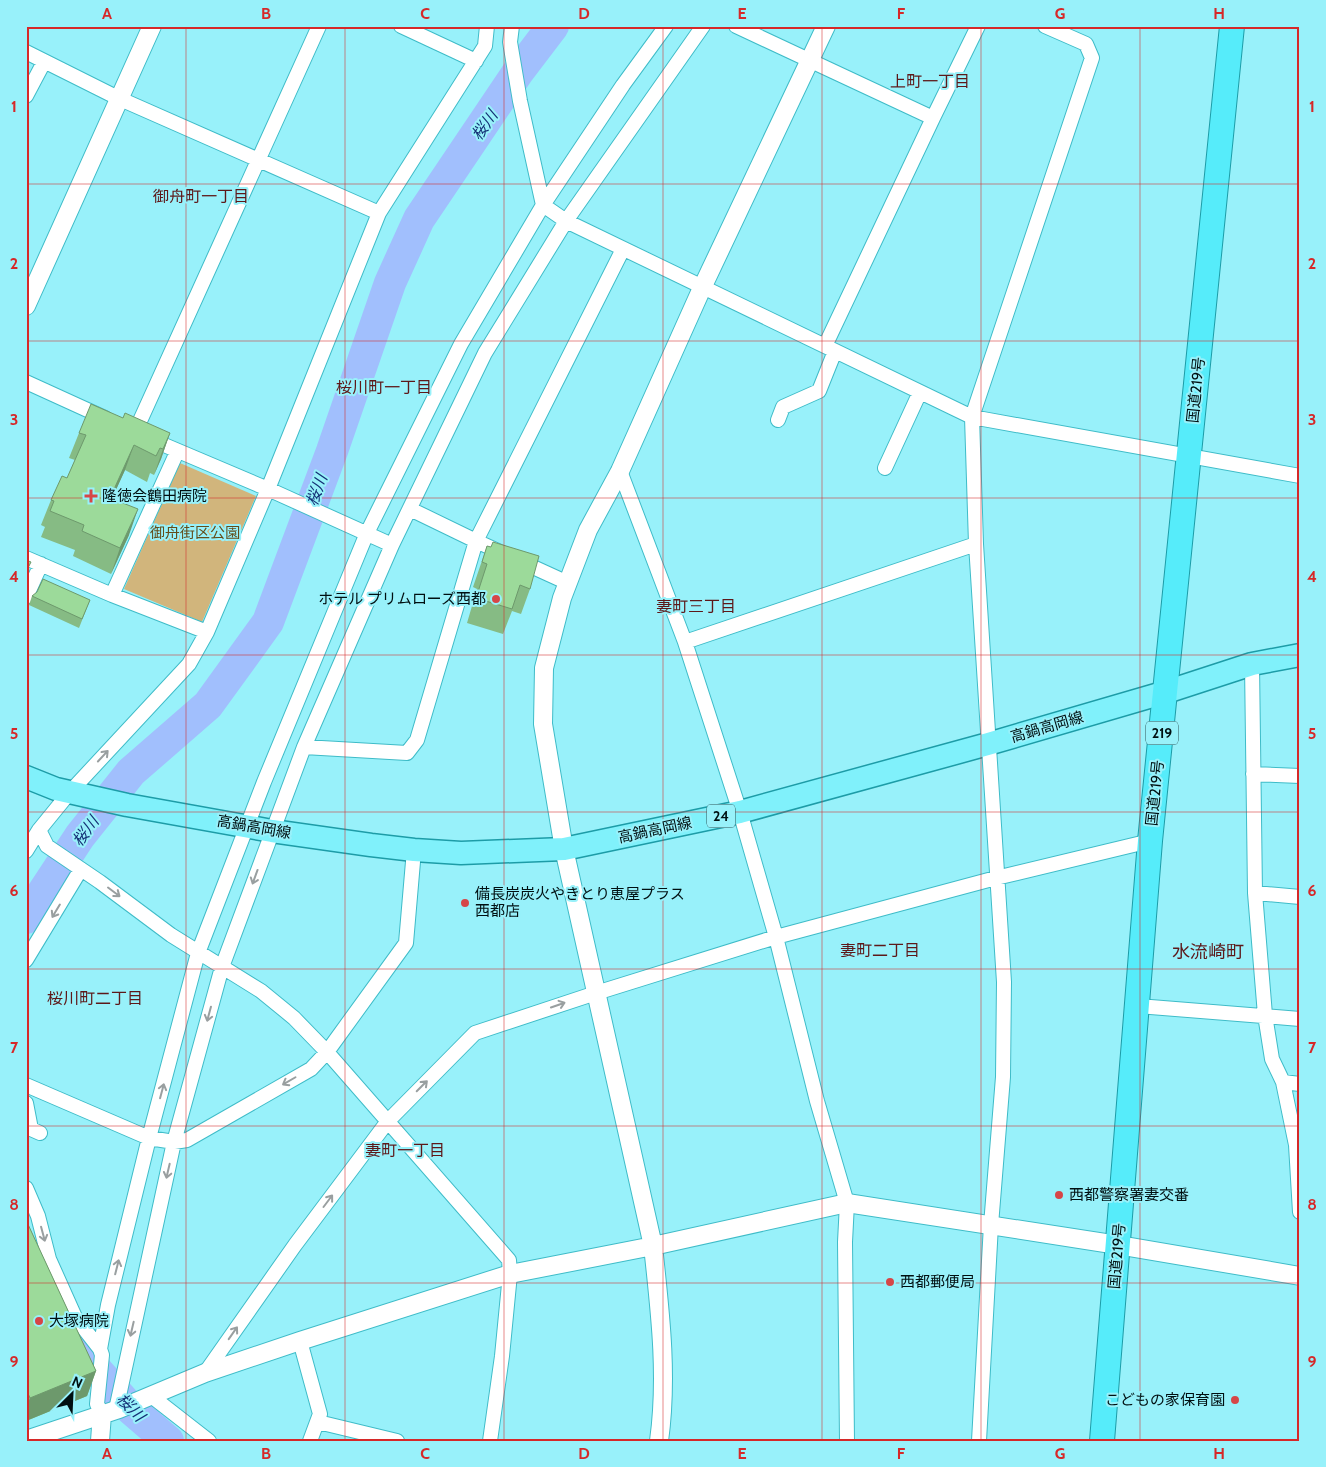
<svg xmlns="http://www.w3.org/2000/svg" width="1326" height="1467" viewBox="0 0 1326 1467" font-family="Cabin,'Noto Sans JP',sans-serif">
  <rect width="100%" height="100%" fill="#98f1fa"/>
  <!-- green -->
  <path fill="#d1b57c" d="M180 463 256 496 202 622 124 589Z"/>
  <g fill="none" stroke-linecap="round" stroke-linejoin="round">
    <!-- river -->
    <path stroke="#a1bffd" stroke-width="32" d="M26 918 80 836 131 772 208 705 268 622 332 451 390 283 419 219 518 72 553 26
      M77 1348 132 1410 168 1441"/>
    <defs>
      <path id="minor" d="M401 26 476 61
        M512 26 510 42 520 101 543 205 566 221 972 417 1300 476
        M736 26 933 118
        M26 52 118 98 379 213
        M26 96 44 62
        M825 346 933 118 978 26
        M26 382 105 418
        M778 420 783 407 819 391 835 351
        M135 432 319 26
        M150 439 268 489 392 545
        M885 468 920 392
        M620 471 685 642 740 812 776 937 817 1101 847 1203 845 1242 847 1441
        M410 509 476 541 623 249
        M26 558 112 595 207 632
        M112 595 177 452
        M26 597 41 564
        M685 642 976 544
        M1252 664 1255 893 1265 1015 1272 1059 1283 1082 1296 1145 1300 1212
        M304 747 407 753 417 740 476 541 568 583
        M1253 774 1300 776
        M39 830 47 846 100 882 171 935 261 991 294 1018 327 1052 509 1260 510 1274 502 1356 490 1441
        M26 851 39 830 70 792 189 664 207 632 268 489 379 213 485 46 487 26
        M1255 893 1300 897
        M26 960 81 869
        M1138 1006 1300 1019
        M1283 1082 1300 1084
        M26 1085 149 1138 174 1142 187 1140 311 1069 327 1052 406 943 414 850
        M26 1103 31 1129 40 1133
        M26 1188 38 1216 49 1259 75 1317 100 1349 102 1355 97 1404 102 1414
        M300 1341 320 1414 310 1441
        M100 1349 108 1305 149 1138 198 953 264 782 367 533 461 344 543 205 623 85 666 26
        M205 1373 295 1245 388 1121 475 1033 596 993 776 937 996 878 1150 841
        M150 1395 209 1441
        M114 1411 117 1405 174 1142 222 967 304 747 392 545 485 353 566 221 703 26
        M318 1422 397 1441
        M979 1441 991 1225 1003 1077 1004 982 976 544 972 417 1092 58 1086 44 1045 26"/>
      <path id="tertiary" d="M26 306 152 26
        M26 1440 119 1409 205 1373 300 1341 510 1274 653 1246 847 1203 1118 1245 1300 1276
        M100 1441 102 1414
        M659 1441C668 1376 660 1311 653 1246L564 849 543 724 544 668 562 598 588 530 620 471 702 288 826 26"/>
      <path id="primary" d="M26 777 56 789 127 805 272 831 371 845 414 850 461 853 564 849 740 812 988 744 1166 692 1252 664 1300 655"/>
      <path id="trunk" d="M1102 1441 1150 841 1232 26"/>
    </defs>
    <!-- minor casing -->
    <use href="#minor" stroke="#3fbcc8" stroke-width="16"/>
    <!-- tertiary casing -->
    <use href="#tertiary" stroke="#3fbcc8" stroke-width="20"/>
    <!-- primary casing -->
    <use href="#primary" stroke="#1d9ca7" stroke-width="25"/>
    <!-- trunk casing -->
    <use href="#trunk" stroke="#1d9ca7" stroke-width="26"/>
    <!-- minor -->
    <use href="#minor" stroke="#fff" stroke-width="14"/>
    <!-- tertiary -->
    <use href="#tertiary" stroke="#fff" stroke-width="18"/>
    <!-- primary -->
    <use href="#primary" stroke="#80f1fb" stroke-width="22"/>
    <!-- trunk -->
    <use href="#trunk" stroke="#56ecfa" stroke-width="24"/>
  </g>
  <!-- wall -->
  <path fill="#86bb84" d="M123 418 170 433 161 459 154 475 150 473 147 482 125 470 112 498 129 535 111 574 73 556 75 550 41 537 45 527 41 525 51 500 67 478 75 460 69 458 79 433Z
    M487 546 530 589 521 614 512 611 503 634 467 623 477 589 473 587Z
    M32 596 90 600 79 628 29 605Z
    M26 1220 96 1371 87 1396 26 1421Z"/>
  <!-- shaded-wall -->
  <path fill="#6d996c" d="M170 433 161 459 154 475 163 449Z
    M134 445 125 470 101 523 110 498Z
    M138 509 129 535 111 574 120 548Z
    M96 1371 87 1396 26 1421V1408L30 1398Z"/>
  <!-- building -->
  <path fill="#9cda9a" stroke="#6d996c" d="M91 404 123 418 125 413 170 433 163 449 160 448 156 456 134 445 110 498 138 509 120 548 82 531 84 525 50 511 54 501 51 500 62 476 67 478 86 435 79 433Z
    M493 542 539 556 530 589 520 585 512 609 476 598 487 564 482 562 487 546 491 547Z
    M26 560 31 562 26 572Z
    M43 579 90 600 82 619 32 596 37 592Z
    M26 1220 96 1371 30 1398 26 1389Z"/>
  <!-- one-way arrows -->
  <defs><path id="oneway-shaft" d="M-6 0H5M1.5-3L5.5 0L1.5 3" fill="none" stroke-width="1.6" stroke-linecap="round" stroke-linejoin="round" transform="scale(1.25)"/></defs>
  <g stroke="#999fa0">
    <use href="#oneway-shaft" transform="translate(103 756) rotate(-47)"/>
    <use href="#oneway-shaft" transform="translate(255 877) rotate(110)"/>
    <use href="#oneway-shaft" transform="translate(114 892) rotate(37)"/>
    <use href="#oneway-shaft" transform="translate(56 911) rotate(121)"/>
    <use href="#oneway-shaft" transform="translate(558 1005) rotate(-19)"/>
    <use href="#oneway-shaft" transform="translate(209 1014) rotate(105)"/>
    <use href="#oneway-shaft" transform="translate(289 1081) rotate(150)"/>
    <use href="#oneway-shaft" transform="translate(422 1086) rotate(-45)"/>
    <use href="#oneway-shaft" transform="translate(162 1091) rotate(-75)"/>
    <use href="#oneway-shaft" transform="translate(168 1171) rotate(103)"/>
    <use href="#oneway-shaft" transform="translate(328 1201) rotate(-53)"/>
    <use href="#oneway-shaft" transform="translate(43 1234) rotate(75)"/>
    <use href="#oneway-shaft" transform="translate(117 1267) rotate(-76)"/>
    <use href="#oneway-shaft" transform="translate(132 1329) rotate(103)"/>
    <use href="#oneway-shaft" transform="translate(233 1333) rotate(-55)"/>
  </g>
  <!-- grid -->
  <path fill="none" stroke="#d62828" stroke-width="1" stroke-opacity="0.55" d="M186 26V1441M345 26V1441M504 26V1441M663 26V1441M822 26V1441M981 26V1441M1140 26V1441M26 184H1300M26 341H1300M26 498H1300M26 655H1300M26 812H1300M26 969H1300M26 1126H1300M26 1283H1300"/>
  <!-- markers -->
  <g fill="#d64647" stroke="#98f1fa" stroke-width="2">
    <path d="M88.5 488.5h5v5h5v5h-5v5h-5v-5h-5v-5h5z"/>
    <circle cx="496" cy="599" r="5"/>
    <circle cx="465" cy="903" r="5"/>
    <circle cx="1059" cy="1195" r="5"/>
    <circle cx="890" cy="1282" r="5"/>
    <circle cx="39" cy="1321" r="5"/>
    <circle cx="1235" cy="1400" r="5"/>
  </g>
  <g text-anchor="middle" stroke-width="4" stroke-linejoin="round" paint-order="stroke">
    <!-- shield labels -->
    <g fill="#98f1fa" stroke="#2e5357" stroke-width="1">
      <rect x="1146" y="721.5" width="32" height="23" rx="4"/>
      <rect x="707" y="804.5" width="28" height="23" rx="4"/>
    </g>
    <g font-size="14" font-weight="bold" fill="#000f11">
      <text x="1162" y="738">219</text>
      <text x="721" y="821">24</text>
    </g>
    <!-- street labels -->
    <g font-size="15" fill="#000f11" stroke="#98f1fa">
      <text transform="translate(1196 390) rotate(-84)" y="5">国道219号</text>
      <text transform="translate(1047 727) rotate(-16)" y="5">高鍋高岡線</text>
      <text transform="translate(1155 793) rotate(-84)" y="5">国道219号</text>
      <text transform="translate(254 827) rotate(10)" y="5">高鍋高岡線</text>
      <text transform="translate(655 830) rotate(-12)" y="5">高鍋高岡線</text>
      <text transform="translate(1117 1256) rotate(-85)" y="5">国道219号</text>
    </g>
    <!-- poi labels -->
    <g font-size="15" fill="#000f11" stroke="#98f1fa" text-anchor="start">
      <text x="102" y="501">隆徳会鶴田病院</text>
      <text x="486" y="604" text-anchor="end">ホテル プリムローズ西都</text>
      <text x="475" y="899">備長炭炭火やきとり恵屋プラス<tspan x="475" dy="17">西都店</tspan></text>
      <text x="1069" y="1200">西都警察署妻交番</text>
      <text x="900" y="1287">西都郵便局</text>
      <text x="49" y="1326">大塚病院</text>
      <text x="1225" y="1405" text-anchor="end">こどもの家保育園</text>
    </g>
    <!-- park labels -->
    <g font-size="15" fill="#644d1a" stroke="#98f1fa">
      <text x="195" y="538">御舟街区公園</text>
    </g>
    <!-- neighbourhood labels -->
    <g font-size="16" fill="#5d1819" stroke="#98f1fa">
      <text x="930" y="87">上町一丁目</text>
      <text x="201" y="202">御舟町一丁目</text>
      <text x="384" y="393">桜川町一丁目</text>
      <text x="696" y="612">妻町三丁目</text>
      <text x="880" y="956">妻町二丁目</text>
      <text x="95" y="1004">桜川町二丁目</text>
      <text x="405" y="1156">妻町一丁目</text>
    </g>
    <!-- water labels -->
    <g font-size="16" font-style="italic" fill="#153176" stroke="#98f1fa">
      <text transform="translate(484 125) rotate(-55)" y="6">桜川</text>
      <text transform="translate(316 490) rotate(-70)" y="6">桜川</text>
      <text transform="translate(85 831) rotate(-53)" y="6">桜川</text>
      <text transform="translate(131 1407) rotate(45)" y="6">桜川</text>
    </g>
    <!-- quarter labels -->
    <g font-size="18" fill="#5d1819" stroke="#98f1fa">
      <text x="1208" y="958">水流崎町</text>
    </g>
  </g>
  <!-- border -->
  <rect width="1326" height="1467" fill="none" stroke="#98f1fa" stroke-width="55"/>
  <!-- north arrow -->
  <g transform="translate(72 1394) rotate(24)" stroke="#98f1fa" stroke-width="4" paint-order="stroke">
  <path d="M0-4L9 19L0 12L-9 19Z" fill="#000f11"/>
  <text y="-8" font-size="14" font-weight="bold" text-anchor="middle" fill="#000f11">N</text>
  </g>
  <rect x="28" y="28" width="1270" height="1412" fill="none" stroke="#d62828" stroke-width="2"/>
  <g font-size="16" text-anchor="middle" font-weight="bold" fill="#d62828">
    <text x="107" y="19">A</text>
    <text x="266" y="19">B</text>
    <text x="425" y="19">C</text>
    <text x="584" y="19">D</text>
    <text x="742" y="19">E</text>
    <text x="901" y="19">F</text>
    <text x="1060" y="19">G</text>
    <text x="1219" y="19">H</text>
    <text x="14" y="112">1</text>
    <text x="1312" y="112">1</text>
    <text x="14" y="269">2</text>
    <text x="1312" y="269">2</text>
    <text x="14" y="425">3</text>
    <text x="1312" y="425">3</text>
    <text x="14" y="582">4</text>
    <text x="1312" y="582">4</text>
    <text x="14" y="739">5</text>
    <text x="1312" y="739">5</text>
    <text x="14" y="896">6</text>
    <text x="1312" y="896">6</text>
    <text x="14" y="1053">7</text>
    <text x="1312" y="1053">7</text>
    <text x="14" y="1210">8</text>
    <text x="1312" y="1210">8</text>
    <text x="14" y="1367">9</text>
    <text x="1312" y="1367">9</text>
    <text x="107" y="1459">A</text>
    <text x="266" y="1459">B</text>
    <text x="425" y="1459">C</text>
    <text x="584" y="1459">D</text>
    <text x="742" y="1459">E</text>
    <text x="901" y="1459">F</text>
    <text x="1060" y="1459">G</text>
    <text x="1219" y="1459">H</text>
  </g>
</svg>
